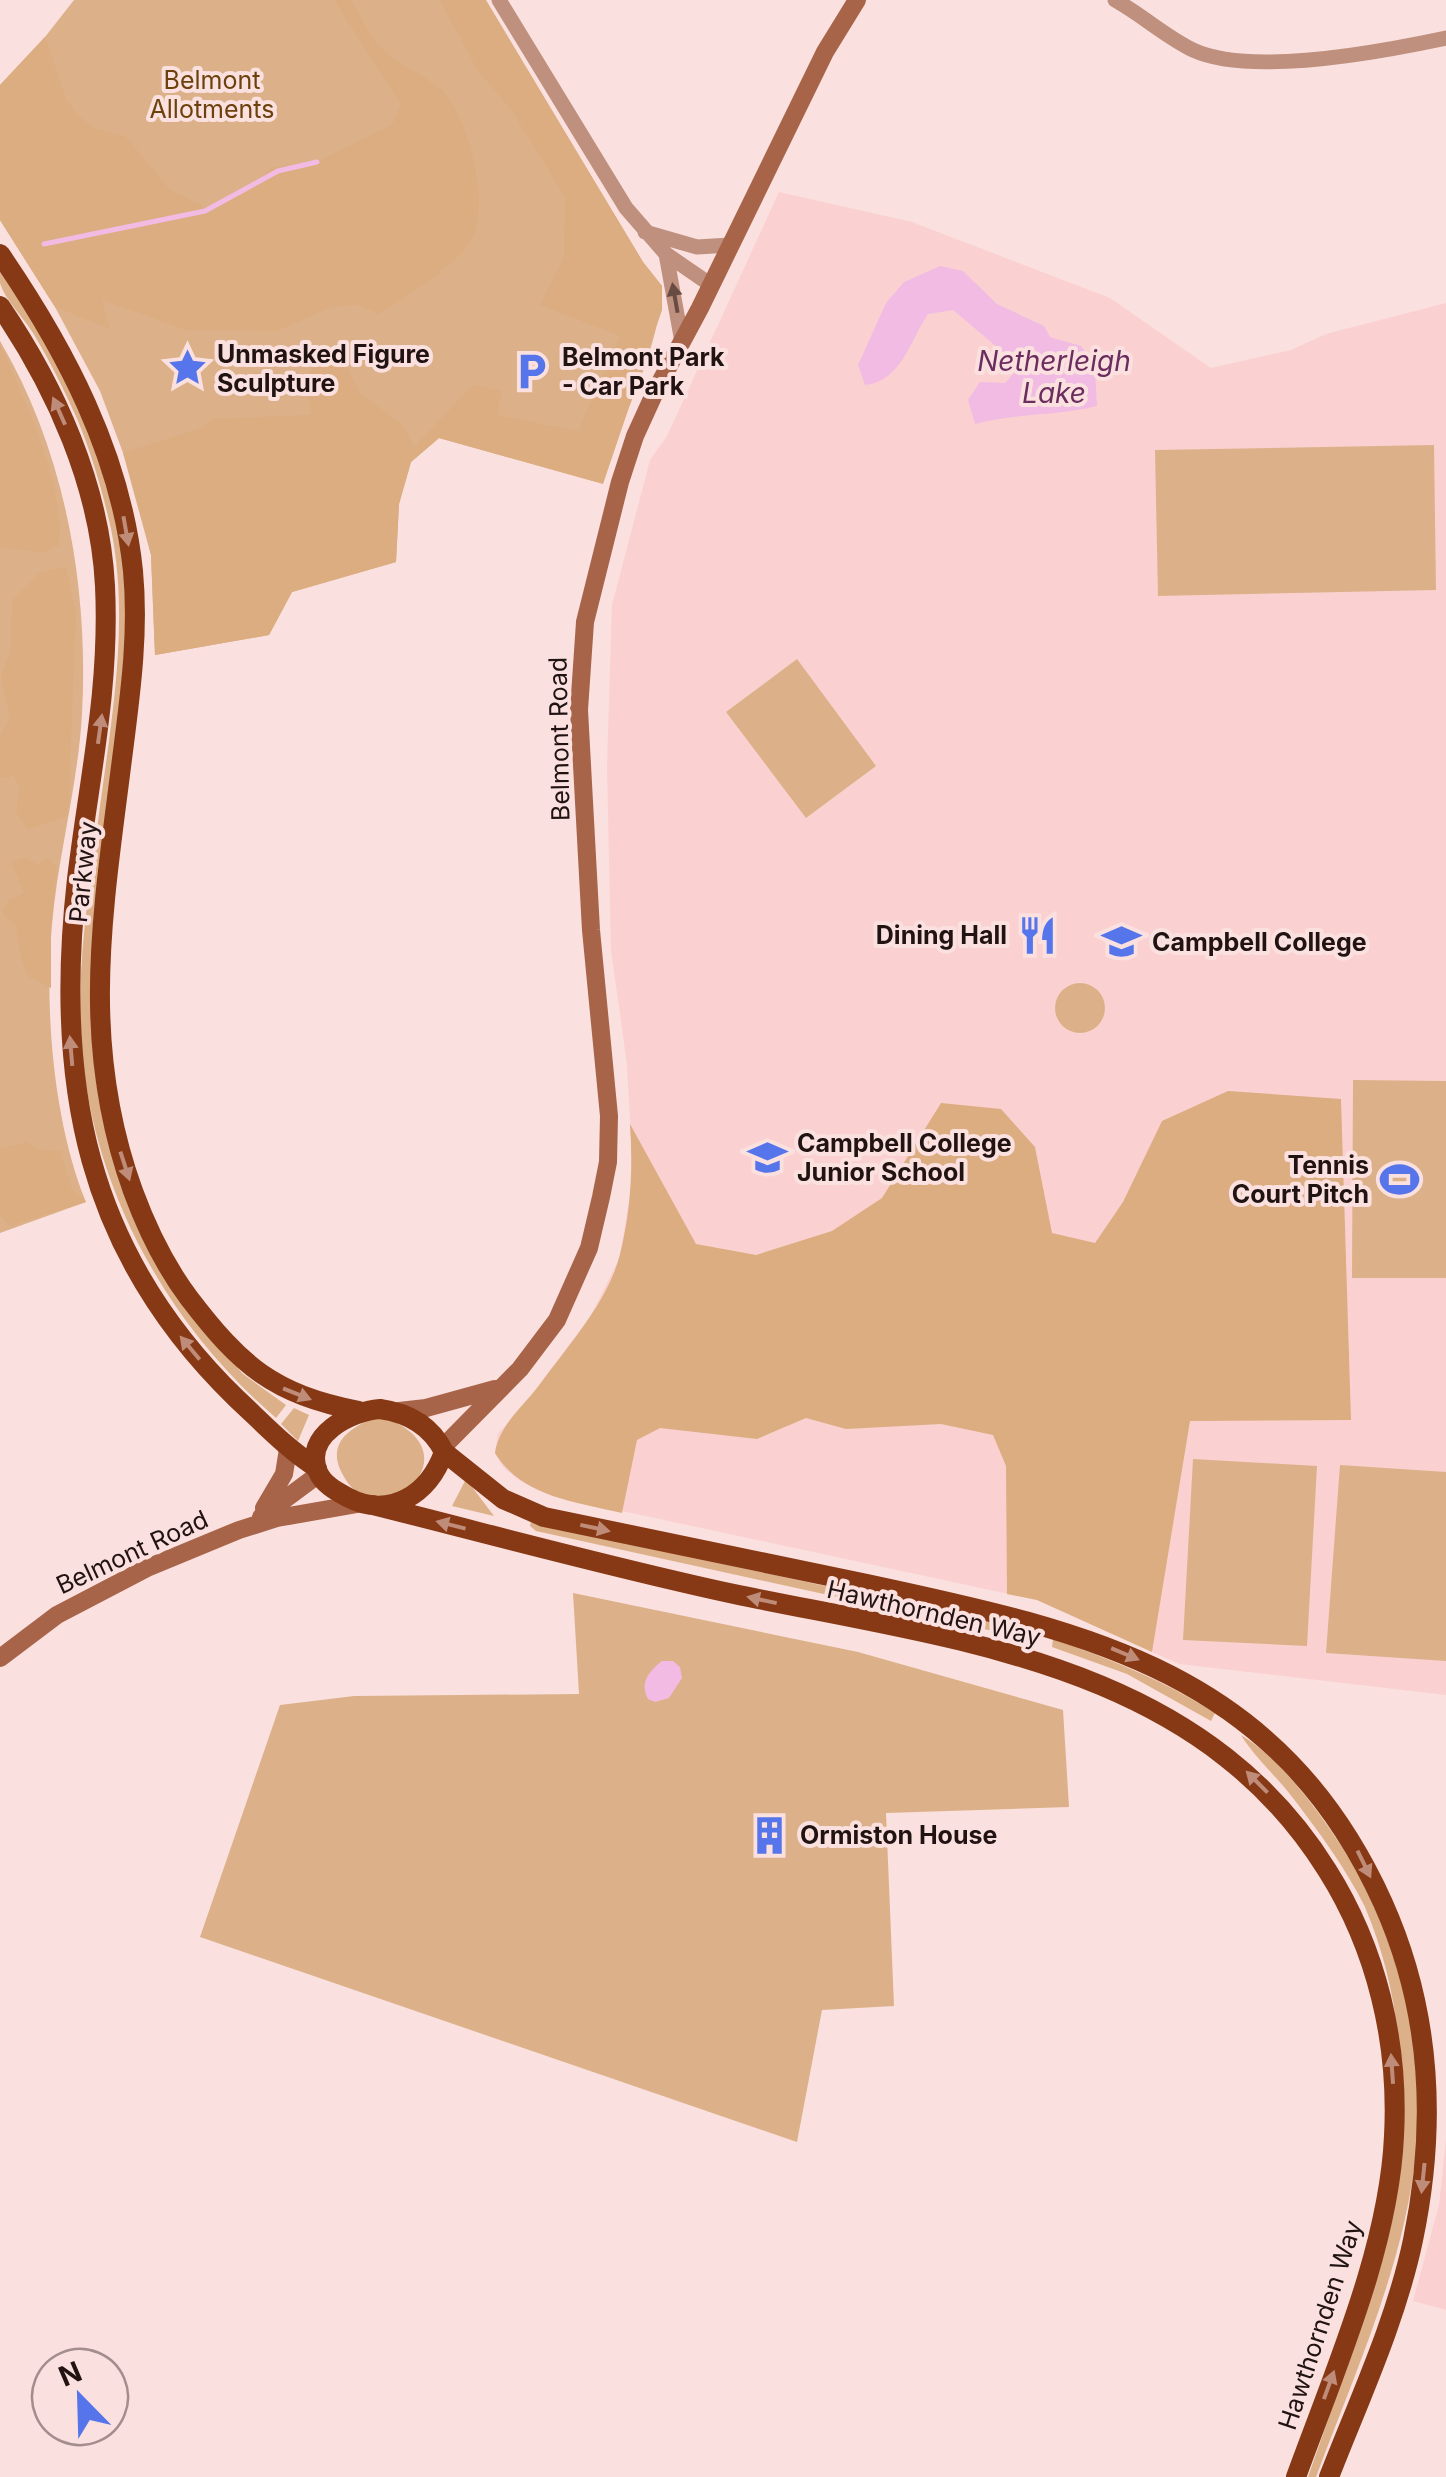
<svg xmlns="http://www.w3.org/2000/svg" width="1446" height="2477" viewBox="0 0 1446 2477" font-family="Inter,sans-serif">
  <rect width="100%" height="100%" fill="#fae0df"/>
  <!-- built -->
  <path fill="#fad1d0" d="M779 192 912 222 1110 298 1211 368 1291 350 1326 334 1446 303V1695L1179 1664 1037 1600 552 1496 520 1481 503 1467 495 1453 498 1433 519 1412 590 1317 620 1257 633 1175 627 1065 611 950 607 767 612 605 650 460 667 436Z
    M1446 2139V2310L1413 2301 1439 2205Z"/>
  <!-- green -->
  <path fill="#dcb189" d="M74 0H485L643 262 662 286C660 349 621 423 597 482L439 438 411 462 399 504 396 562 292 592 269 635 155 655 151 555 132 477 100 391 55 307 0 220V85L45 37Z
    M0 268 62 366 102 462 125 561 129 634 96 1085 200 1326 243 1374 286 1405 276 1418C156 1315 78 1162 80 1002 81 934 92 867 101 799 113 711 129 617 111 529 103 493 92 455 78 421 65 392 50 361 33 333 24 318 5 300 0 283 0 278 0 273 0 268Z
    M0 341C65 451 89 587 82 714 78 785 58 855 52 925 44 1010 54 1124 86 1202L0 1233Z
    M1434 445 1436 590 1158 596 1155 450Z
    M797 659 876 766 806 818 726 712Z
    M1055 1008a25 25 0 1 1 50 0a25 25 0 1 1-50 0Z
    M1353 1080 1446 1081V1278H1352Z
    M294 1408 309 1415 298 1441 281 1424Z
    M380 1416C467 1445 407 1517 359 1493 350 1488 344 1478 340 1469 327 1439 357 1424 380 1416Z
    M1193 1459 1317 1466 1307 1646 1183 1640Z
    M1340 1465 1446 1472V1661L1326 1653Z
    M466 1479 494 1516 452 1506Z
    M531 1522 995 1623 993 1631 536 1531 530 1526Z
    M573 1593 858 1652 1063 1710 1069 1807 886 1813 894 2006 822 2010 797 2142 200 1937 280 1705 354 1696 579 1694Z
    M1053 1639C1110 1659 1163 1680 1215 1713L1211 1721 1127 1674 1052 1647Z
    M1241 1735C1282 1760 1316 1808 1342 1847 1399 1935 1426 2047 1416 2151 1405 2264 1355 2372 1316 2477H1308C1373 2292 1446 2100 1365 1907 1345 1867 1317 1829 1289 1793 1274 1774 1253 1755 1241 1735Z"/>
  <!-- forest -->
  <path fill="#dbad80" d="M334 0H351C360 14 368 34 379 46 397 64 424 74 442 91 470 117 492 211 469 244 456 264 400 302 378 314L360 305H349L332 307 277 331 186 330 102 300 110 329 55 307 0 220V85L45 37 66 99 76 113 93 128 126 137 170 190 210 210 250 188 271 168 317 162 392 125 401 104Z
    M440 0H486L643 262 662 286V310L603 484 439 438 411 462 399 504 396 562 292 592 269 635 155 655 151 555 123 453 204 427 211 419 311 415 306 381 320 348 339 351 360 394 402 424 414 447 473 385 502 391 497 415 578 431 620 336 540 305 564 258 565 197 510 108 478 71Z
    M0 344C25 400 65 483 59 545L42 553 0 547Z
    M66 566 76 614 68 816 28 829 16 813 20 789 14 776 0 778V736L10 719 1 675 11 650 12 600 39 573Z
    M26 857 37 865 49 858 57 868 51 927V988L28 976 21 957 16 926 2 913 8 901 24 893 11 862Z
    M1228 1091 1341 1099 1351 1420 1190 1421 1152 1652 1037 1600 1007 1594 1006 1466 993 1435 941 1424 846 1429 806 1418 757 1439 660 1428 637 1440 622 1513C576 1502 522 1497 495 1453 499 1425 523 1407 540 1384 568 1346 609 1300 620 1254 631 1211 633 1168 630 1124L696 1244 756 1255 832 1231 882 1198 941 1103 1001 1109 1035 1147 1052 1233 1095 1243 1123 1202 1162 1121Z
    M27 1142 40 1150 61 1151 71 1187 86 1202 10 1226 0 1216V1149Z"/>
  <!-- water -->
  <path fill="#f1bbe3" d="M940 266 963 271 997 304 1044 326 1050 337 1081 346 1095 367 1097 406C1057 416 1015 413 975 424L968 400 980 382 1005 383 1016 371 1003 352 953 310 928 314C911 339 901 382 865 385L858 365 886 303 904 282Z
    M662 1661H673L680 1667 682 1678 669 1698 655 1702 648 1699C639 1683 649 1671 662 1661Z"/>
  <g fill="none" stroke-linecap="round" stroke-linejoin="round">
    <!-- stream -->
    <path stroke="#f1bbe3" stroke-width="5" d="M44 244 205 211 278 171 317 162"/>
    <!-- tertiary -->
    <path stroke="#be907d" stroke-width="15" d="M499 0 626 208 666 254 711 285
      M1115 0C1142 15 1166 37 1193 50 1251 77 1385 51 1446 38
      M645 232 697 247 730 245
      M666 254 682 342"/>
    <!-- secondary -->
    <path stroke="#a76449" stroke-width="18" d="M399 1411 426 1408 495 1389
      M443 1447 520 1369 557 1320 589 1248 601 1197 608 1162 609 1116 591 930 579 710 585 622 620 482 635 436 656 390 700 308 825 52 857 0
      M264 1508 284 1474 288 1449
      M261 1517 319 1474
      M0 1658 57 1615 147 1568 239 1530 277 1518 363 1503"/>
    <!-- trunk -->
    <path stroke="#863914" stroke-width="20" d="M0 254C65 349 121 454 133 571 139 634 130 696 122 759 103 911 79 1042 133 1191 147 1229 165 1266 189 1298 241 1366 273 1394 359 1411
      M0 306C56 388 100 486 105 586 110 690 89 778 77 879 54 1082 85 1252 237 1399 264 1424 286 1448 317 1468
      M380 1409C408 1413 431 1425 444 1452 429 1494 390 1520 347 1497 336 1491 323 1484 318 1472 302 1435 352 1411 380 1409Z
      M444 1452 503 1499 544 1517C651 1539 759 1561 867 1584 1091 1632 1279 1673 1383 1903 1431 2010 1437 2125 1413 2240 1396 2321 1359 2400 1329 2477
      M373 1505C493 1535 613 1568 734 1594 954 1640 1197 1662 1327 1870 1377 1949 1399 2043 1394 2136 1389 2248 1334 2372 1296 2477"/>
  </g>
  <!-- one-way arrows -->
  <defs><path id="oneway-solid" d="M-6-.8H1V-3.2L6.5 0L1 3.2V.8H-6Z" transform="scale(2.5)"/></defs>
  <use fill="#684b43" href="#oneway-solid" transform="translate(675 298) rotate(-100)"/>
  <g fill="#c08c7a">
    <use href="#oneway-solid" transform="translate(59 411) rotate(-114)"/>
    <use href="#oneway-solid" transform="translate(126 531) rotate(80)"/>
    <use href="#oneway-solid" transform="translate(100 729) rotate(-82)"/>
    <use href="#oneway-solid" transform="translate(71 1051) rotate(-95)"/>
    <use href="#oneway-solid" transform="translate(125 1166) rotate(72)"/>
    <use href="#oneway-solid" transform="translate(190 1348) rotate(-130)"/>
    <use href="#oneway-solid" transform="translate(297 1394) rotate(22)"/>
    <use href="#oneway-solid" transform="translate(451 1525) rotate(-166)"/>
    <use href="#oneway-solid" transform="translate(595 1528) rotate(12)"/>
    <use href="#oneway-solid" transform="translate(762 1600) rotate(-168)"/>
    <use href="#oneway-solid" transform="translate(1125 1654) rotate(23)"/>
    <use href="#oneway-solid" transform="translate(1257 1782) rotate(-135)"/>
    <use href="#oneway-solid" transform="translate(1364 1864) rotate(64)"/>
    <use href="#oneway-solid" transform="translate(1392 2069) rotate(-94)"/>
    <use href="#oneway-solid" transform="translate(1423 2178) rotate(96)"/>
    <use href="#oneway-solid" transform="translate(1329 2385) rotate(-70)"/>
  </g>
  <!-- icons -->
  <defs>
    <symbol id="sight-bare" viewBox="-9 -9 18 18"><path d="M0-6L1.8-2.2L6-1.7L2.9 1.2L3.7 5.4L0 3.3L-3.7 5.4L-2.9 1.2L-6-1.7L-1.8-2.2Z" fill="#5675ea" stroke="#fae0df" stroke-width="2.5" paint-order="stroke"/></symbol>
    <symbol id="parking-bare" viewBox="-9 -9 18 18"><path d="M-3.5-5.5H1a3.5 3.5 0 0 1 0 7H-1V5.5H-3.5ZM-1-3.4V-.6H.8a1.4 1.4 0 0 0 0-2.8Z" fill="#5675ea" stroke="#fae0df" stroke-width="2.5" paint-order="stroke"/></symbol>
    <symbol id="restaurant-bare" viewBox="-9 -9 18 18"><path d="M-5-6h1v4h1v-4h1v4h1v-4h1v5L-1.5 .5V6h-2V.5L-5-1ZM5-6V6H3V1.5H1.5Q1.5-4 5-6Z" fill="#5675ea" stroke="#fae0df" stroke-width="2.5" paint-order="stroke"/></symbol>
    <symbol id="school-bare" viewBox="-9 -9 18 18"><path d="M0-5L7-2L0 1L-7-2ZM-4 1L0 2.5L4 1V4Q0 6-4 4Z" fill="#5675ea" stroke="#fae0df" stroke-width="2.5" paint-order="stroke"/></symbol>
    <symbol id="stadium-bare" viewBox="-9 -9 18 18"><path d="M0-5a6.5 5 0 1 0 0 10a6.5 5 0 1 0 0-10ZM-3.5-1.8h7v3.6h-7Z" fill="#5675ea" stroke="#fae0df" stroke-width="2.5" paint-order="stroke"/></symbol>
    <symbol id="building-bare" viewBox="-9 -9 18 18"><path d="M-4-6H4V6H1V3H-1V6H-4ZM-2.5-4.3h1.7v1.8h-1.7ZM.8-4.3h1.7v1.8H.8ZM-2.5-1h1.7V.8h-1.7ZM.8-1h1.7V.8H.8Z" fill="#5675ea" stroke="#fae0df" stroke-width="2.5" paint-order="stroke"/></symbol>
  </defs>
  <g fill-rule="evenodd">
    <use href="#sight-bare" x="160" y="340" width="55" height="55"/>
    <use href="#parking-bare" x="504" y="344" width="55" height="55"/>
    <use href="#restaurant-bare" x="1010" y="908" width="55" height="55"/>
    <use href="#school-bare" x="1094" y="914" width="55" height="55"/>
    <use href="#school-bare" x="740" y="1130" width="55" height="55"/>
    <use href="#stadium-bare" x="1372" y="1152" width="55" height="55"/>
    <use href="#building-bare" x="742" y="1808" width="55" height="55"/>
  </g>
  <g text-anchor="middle" stroke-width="8" stroke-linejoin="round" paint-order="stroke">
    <!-- park labels -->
    <g font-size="25" fill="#6d410b" stroke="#fae0df">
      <text x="212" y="89">Belmont<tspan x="212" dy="29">Allotments</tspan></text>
    </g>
    <!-- poi labels -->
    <g font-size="25" font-weight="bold" fill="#221313" stroke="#fae0df" text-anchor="start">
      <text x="217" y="363">Unmasked Figure<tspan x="217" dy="29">Sculpture</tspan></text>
      <text x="562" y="366">Belmont Park<tspan x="562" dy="29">- Car Park</tspan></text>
      <text x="1007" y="944" text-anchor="end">Dining Hall</text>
      <text x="1152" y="951">Campbell College</text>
      <text x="797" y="1152">Campbell College<tspan x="797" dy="29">Junior School</tspan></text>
      <text x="1369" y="1174" text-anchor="end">Tennis<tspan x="1369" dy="29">Court Pitch</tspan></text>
      <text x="800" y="1844">Ormiston House</text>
    </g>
    <!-- street labels -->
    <g font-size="25" fill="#221313" stroke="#fae0df">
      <text transform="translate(559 739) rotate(-91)" y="9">Belmont Road</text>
      <text transform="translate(83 872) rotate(-84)" y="9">Parkway</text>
      <text transform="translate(132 1552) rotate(-25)" y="9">Belmont Road</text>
      <text transform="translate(934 1613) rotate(13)" y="9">Hawthornden Way</text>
      <text transform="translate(1320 2325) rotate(-72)" y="9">Hawthornden Way</text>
    </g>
    <!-- water labels -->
    <g font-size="28" font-style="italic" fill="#6b2d5e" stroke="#fae0df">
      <text x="1054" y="371">Netherleigh<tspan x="1054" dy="32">Lake</tspan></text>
    </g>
  </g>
  <!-- north arrow -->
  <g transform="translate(80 2397) rotate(337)"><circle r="48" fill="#fae0df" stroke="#a48e8d" stroke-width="2.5"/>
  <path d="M0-8L18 38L0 25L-18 38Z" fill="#5675ea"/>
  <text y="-15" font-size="28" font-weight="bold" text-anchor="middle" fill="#221313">N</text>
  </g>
</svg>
